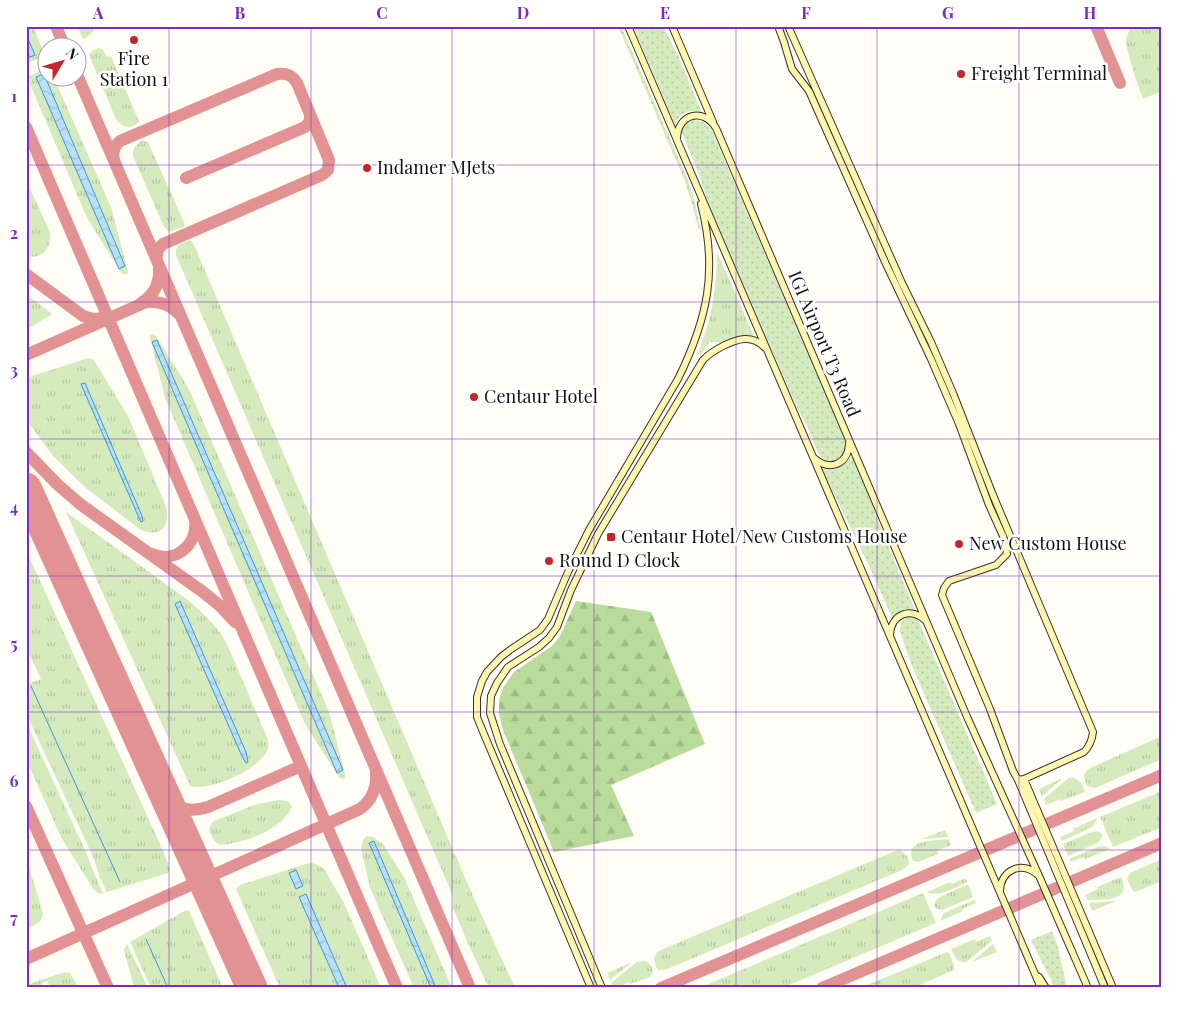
<svg xmlns="http://www.w3.org/2000/svg" width="1188" height="1014" viewBox="0 0 1188 1014" font-family="'Playfair Display',serif">
  <defs>
    <pattern id="grass-tufts" width="24" height="20" patternUnits="userSpaceOnUse" patternTransform="scale(1.25)"><rect width="24" height="20" fill="#d5ebbd"/><path d="M3 7l-1-3M5 7V3M7 7l1-3M15 17l-1-3M17 17v-4M19 17l1-3" fill="none" stroke="#b6c8a1"/></pattern>
    <pattern id="forest-firs" width="22" height="20" patternUnits="userSpaceOnUse" patternTransform="scale(1.25)"><rect width="22" height="20" fill="#b9dc9c"/><path d="M5 1l3.5 6h-7zM16 11l3.5 6h-7z" fill="#9ebc85"/></pattern>
    <pattern id="park-dots" width="8" height="8" patternUnits="userSpaceOnUse" patternTransform="scale(1.25)"><rect width="8" height="8" fill="#d5ebbd"/><path d="M2 2h.1M6 6h.1" fill="none" stroke="#b6c8a1" stroke-width="1.8" stroke-linecap="round"/></pattern>
    <pattern id="water-waves" width="16" height="10" patternUnits="userSpaceOnUse" patternTransform="scale(1.25)"><rect width="16" height="10" fill="#b9e0f7"/><path d="M0 5q4-4 8 0t8 0" fill="none" stroke="#9ebfd3"/></pattern>
  </defs>
  <rect width="100%" height="100%" fill="#fffdf5"/>
  <!-- grass -->
  <path fill="url(#grass-tufts)" fill-rule="evenodd" d="M26 26H33L45 56 26 64V53L28 57 35 55 26 34Z
    M77 26H96L90 35 84 39 82 37Z
    M1131 26H1162V91L1143 99 1135 77 1126 45V39Z
    M99 48 103 50 107 57 111 56 138 119 139 122C130 131 121 127 115 117L89 55 92 51Z
    M47 68 48 78H54L111 207 128 272 127 274H122L87 218 27 77ZM44 74 125 266 120 268 36 77Z
    M143 140 148 142 184 222 185 225 184 227 169 232 164 227 133 156C132 149 136 144 143 140Z
    M26 180 50 232C52 247 43 260 26 256Z
    M189 240 192 242 194 245 472 894 515 988H489L470 948 453 908V896L176 255C175 245 181 244 189 240Z
    M717 252 754 336H740L720 344 718 342H709L701 355 698 353C712 318 717 289 717 252Z
    M26 294 51 313V315L26 330Z
    M153 334 156 336 189 389 329 712 345 774V778L342 779 339 777 305 724 165 398 150 338V335Z
    M88 358 92 359 95 362 128 416 167 509C169 529 159 537 141 530L86 488 53 456 30 425 26 419V378Z
    M66 512 188 600C203 613 216 625 226 642L267 737C268 741 269 745 268 749 261 769 209 792 190 786ZM180 602 246 752 241 754 175 604Z
    M26 550 160 844 170 868 168 873 107 892 100 878 94 859 26 713V685L41 679 26 647Z
    M26 722 85 850 96 878 103 893 100 894 93 889 61 837 26 759Z
    M1162 736V759L1095 788 1087 786C1084 778 1082 773 1090 768Z
    M1063 778 1042 796 1039 789Z
    M1069 778C1079 777 1082 784 1085 792L1061 801 1060 799 1046 805 1044 799 1064 782Z
    M1162 791V827L1113 847 1100 817Z
    M278 800 288 801 292 807C282 828 253 839 233 843 228 844 222 846 217 843 213 840 211 835 209 830L212 822 254 805Z
    M1097 818 1095 823 1092 827 1062 841 1060 837 1074 831 1073 829Z
    M945 830 948 837 921 839Z
    M1098 831 1103 835 1099 842 1068 856 1063 844 1092 832Z
    M367 836 373 837 383 844 404 877 452 988H436L374 841 369 843 431 988H414L370 888 361 848 364 838Z
    M949 839 951 845 937 851 938 854 918 862 913 861C903 839 935 841 949 839Z
    M1105 846 1110 849 1085 859 1084 857 1071 862 1069 859 1098 847Z
    M898 850C906 852 909 858 909 865L902 870 665 970H658L656 967 654 958 657 952 661 950 893 852Z
    M26 858 43 913C43 922 33 926 26 930Z
    M1162 859V881L1135 892 1133 891 1127 879 1130 873Z
    M312 863 318 865 324 869 344 903 381 988H347L306 894 299 897 339 988H280L236 889 240 885 306 864Z
    M1121 877C1133 902 1104 899 1087 900L1085 895 1098 889 1097 887Z
    M965 878 967 882C955 887 940 898 927 892L950 882 952 884Z
    M968 884 973 897 942 910 937 909 934 906 936 900 940 897Z
    M923 893 936 923 782 988H699Z
    M974 900 976 903 962 909 963 911 940 921 944 913Z
    M1116 901 1092 911 1089 903Z
    M186 910 189 911 223 988H151L130 942Z
    M990 936 992 941 966 962H962L957 960 951 949 975 939 976 942Z
    M127 944 148 988H134L124 950Z
    M993 944 997 952 972 962Z
    M947 952 949 953 954 965V970L913 988H860Z
    M645 961C650 963 652 966 653 972L650 977 630 984 629 982 616 988H613L611 983 637 962Z
    M632 962 610 980 607 973Z
    M65 972 70 973 79 988H51L47 981 42 983 44 988H26V985Z"/>
  <!-- forest -->
  <path fill="url(#forest-firs)" d="M576 601 651 612 705 744 611 785 634 836 554 852 503 730 499 714V700L503 688 514 672 552 646 560 636Z"/>
  <!-- park -->
  <path fill="url(#park-dots)" d="M618 26H621L688 180 694 199 701 229 699 230 691 200 685 181Z
    M633 26H663L679 58 702 113C689 108 681 112 675 124Z
    M693 120C701 120 705 123 711 129L846 442C847 456 833 470 821 457 816 451 813 440 810 432 805 422 799 412 794 401L708 202 699 174 682 133C683 126 686 123 693 120Z
    M853 456 863 480 884 536 915 610C905 609 900 613 893 620L871 570 822 469C838 471 842 467 853 456Z
    M911 617 916 618 919 622 997 804 976 813 912 666 900 632V626L903 620 908 617Z
    M1052 931 1058 947 1067 988H1055L1031 940Z"/>
  <!-- water -->
  <path fill="url(#water-waves)" stroke="#3f96cf" d="M26 34 35 55 28 58 26 53Z
    M44 74 125 266 119 269 36 77Z
    M157 340 343 770 337 773 152 342Z
    M85 383 142 516 143 521 141 522 139 518 81 384Z
    M180 601 246 752 248 762 246 763 241 754 175 604Z
    M374 841 436 988H431L369 843Z
    M296 870 303 886 296 889 289 873Z
    M306 894 347 988H339L299 897Z"/>
  <g fill="none" stroke-linecap="round" stroke-linejoin="round">
    <!-- stream -->
    <path stroke="#3f96cf" stroke-width="1" d="M31 686 120 882
      M146 939 168 988"/>
    <!-- taxiway -->
    <path stroke="#e29292" stroke-width="12" d="M56 26 65 48
      M1096 26 1120 83
      M78 77 470 988
      M26 127 326 824 397 988
      M114 160C112 152 114 146 120 141L277 74C287 73 292 75 297 83L329 160 328 170 322 175 163 244C158 248 156 254 157 261
      M186 178 305 127 310 121V115
      M26 274 83 316 93 319 105 318
      M141 303C154 295 160 283 159 268
      M26 355 146 302C159 301 170 304 179 314
      M26 452 57 484 80 504 203 592 219 605 235 622
      M152 554C175 564 198 545 195 520
      M163 790C176 808 186 814 208 807L301 766
      M26 806 108 988
      M26 959 360 809C372 800 377 788 376 773
      M661 988 1162 775
      M822 988 1162 843"/>
    <!-- runway -->
    <path stroke="#e29292" stroke-width="31" d="M26 488 252 988"/>
    <defs>
      <path id="secondary" d="M628 26 1041 988
        M672 26 713 122
        M778 26 784 42 792 69 809 91 886 264 931 359 959 424 989 505 1003 536 1005 543 1007 554 996 565 949 581 944 588 942 595 990 709 1013 771 1018 780 1105 988
        M788 26 902 283 931 342 953 393 993 495 1093 732C1092 740 1090 746 1084 752L1024 779 1018 780
        M677 138C678 114 703 107 716 128L968 719 1040 878 1088 988
        M814 458C830 472 848 464 849 444
        M890 635C891 614 911 606 926 621
        M1024 779 1113 988
        M1000 892C1000 870 1022 860 1038 875
        M1039 977 1046 988
        M591 988 481 727 477 717V697L482 681 487 672 501 657 510 650 540 630 548 619 568 572 589 530 678 379C708 318 718 270 701 204
        M602 988 500 744 490 713 491 696 497 683 508 667 539 647 549 638 557 627 571 590 598 534 703 360C709 354 715 350 723 346 737 339 752 334 764 347"/>
    </defs>
    <!-- secondary casing -->
    <use href="#secondary" stroke="#333" stroke-width="8"/>
    <!-- secondary -->
    <use href="#secondary" stroke="#fff6b0" stroke-width="6"/>
  </g>
  <!-- grid -->
  <path fill="none" stroke="#7b2cbf" stroke-width="1" stroke-opacity="0.55" d="M169 26V988M311 26V988M452 26V988M594 26V988M736 26V988M877 26V988M1019 26V988M26 165H1162M26 302H1162M26 439H1162M26 576H1162M26 712H1162M26 850H1162"/>
  <!-- markers -->
  <g fill="#c4262e" stroke="#fff" stroke-width="2">
    <circle cx="134" cy="40" r="5"/>
    <circle cx="961" cy="74" r="5"/>
    <circle cx="367" cy="168" r="5"/>
    <circle cx="474" cy="397" r="5"/>
    <rect x="606" y="532" width="10" height="10" rx="2.5"/>
    <circle cx="959" cy="544" r="5"/>
    <circle cx="549" cy="561" r="5"/>
  </g>
  <g text-anchor="middle" stroke-width="5" stroke-linejoin="round" paint-order="stroke">
    <!-- poi labels -->
    <g font-size="18" fill="#111" stroke="#fff" text-anchor="start">
      <text x="134" y="65" text-anchor="middle">Fire<tspan x="134" dy="21">Station 1</tspan></text>
      <text x="971" y="80">Freight Terminal</text>
      <text x="377" y="174">Indamer MJets</text>
      <text x="484" y="403">Centaur Hotel</text>
      <text x="621" y="543">Centaur Hotel/New Customs House</text>
      <text x="969" y="550">New Custom House</text>
      <text x="559" y="567">Round D Clock</text>
    </g>
    <!-- street labels -->
    <g font-size="18" fill="#111" stroke="#fff">
      <text transform="translate(824 344) rotate(67)" y="6">IGI Airport T3 Road</text>
    </g>
  </g>
  <!-- border -->
  <rect width="1188" height="1014" fill="none" stroke="#ffffff" stroke-width="55"/>
  <!-- north arrow -->
  <g transform="translate(62 62) rotate(52)"><circle r="24" fill="#ffffff" stroke="#a0a0a0"/>
  <path d="M0-4L9 19L0 12L-9 19Z" fill="#c4262e"/>
  <text y="-8" font-size="14" font-weight="bold" text-anchor="middle" fill="#111111">N</text>
  </g>
  <rect x="28" y="28" width="1132" height="958" fill="none" stroke="#7b2cbf" stroke-width="2"/>
  <g font-size="16" text-anchor="middle" font-weight="bold" fill="#7b2cbf">
    <text x="98" y="19">A</text>
    <text x="240" y="19">B</text>
    <text x="382" y="19">C</text>
    <text x="523" y="19">D</text>
    <text x="665" y="19">E</text>
    <text x="806" y="19">F</text>
    <text x="948" y="19">G</text>
    <text x="1090" y="19">H</text>
    <text x="14" y="102">1</text>
    <text x="14" y="239">2</text>
    <text x="14" y="376">3</text>
    <text x="14" y="513">4</text>
    <text x="14" y="650">5</text>
    <text x="14" y="787">6</text>
    <text x="14" y="924">7</text>
  </g>
</svg>
